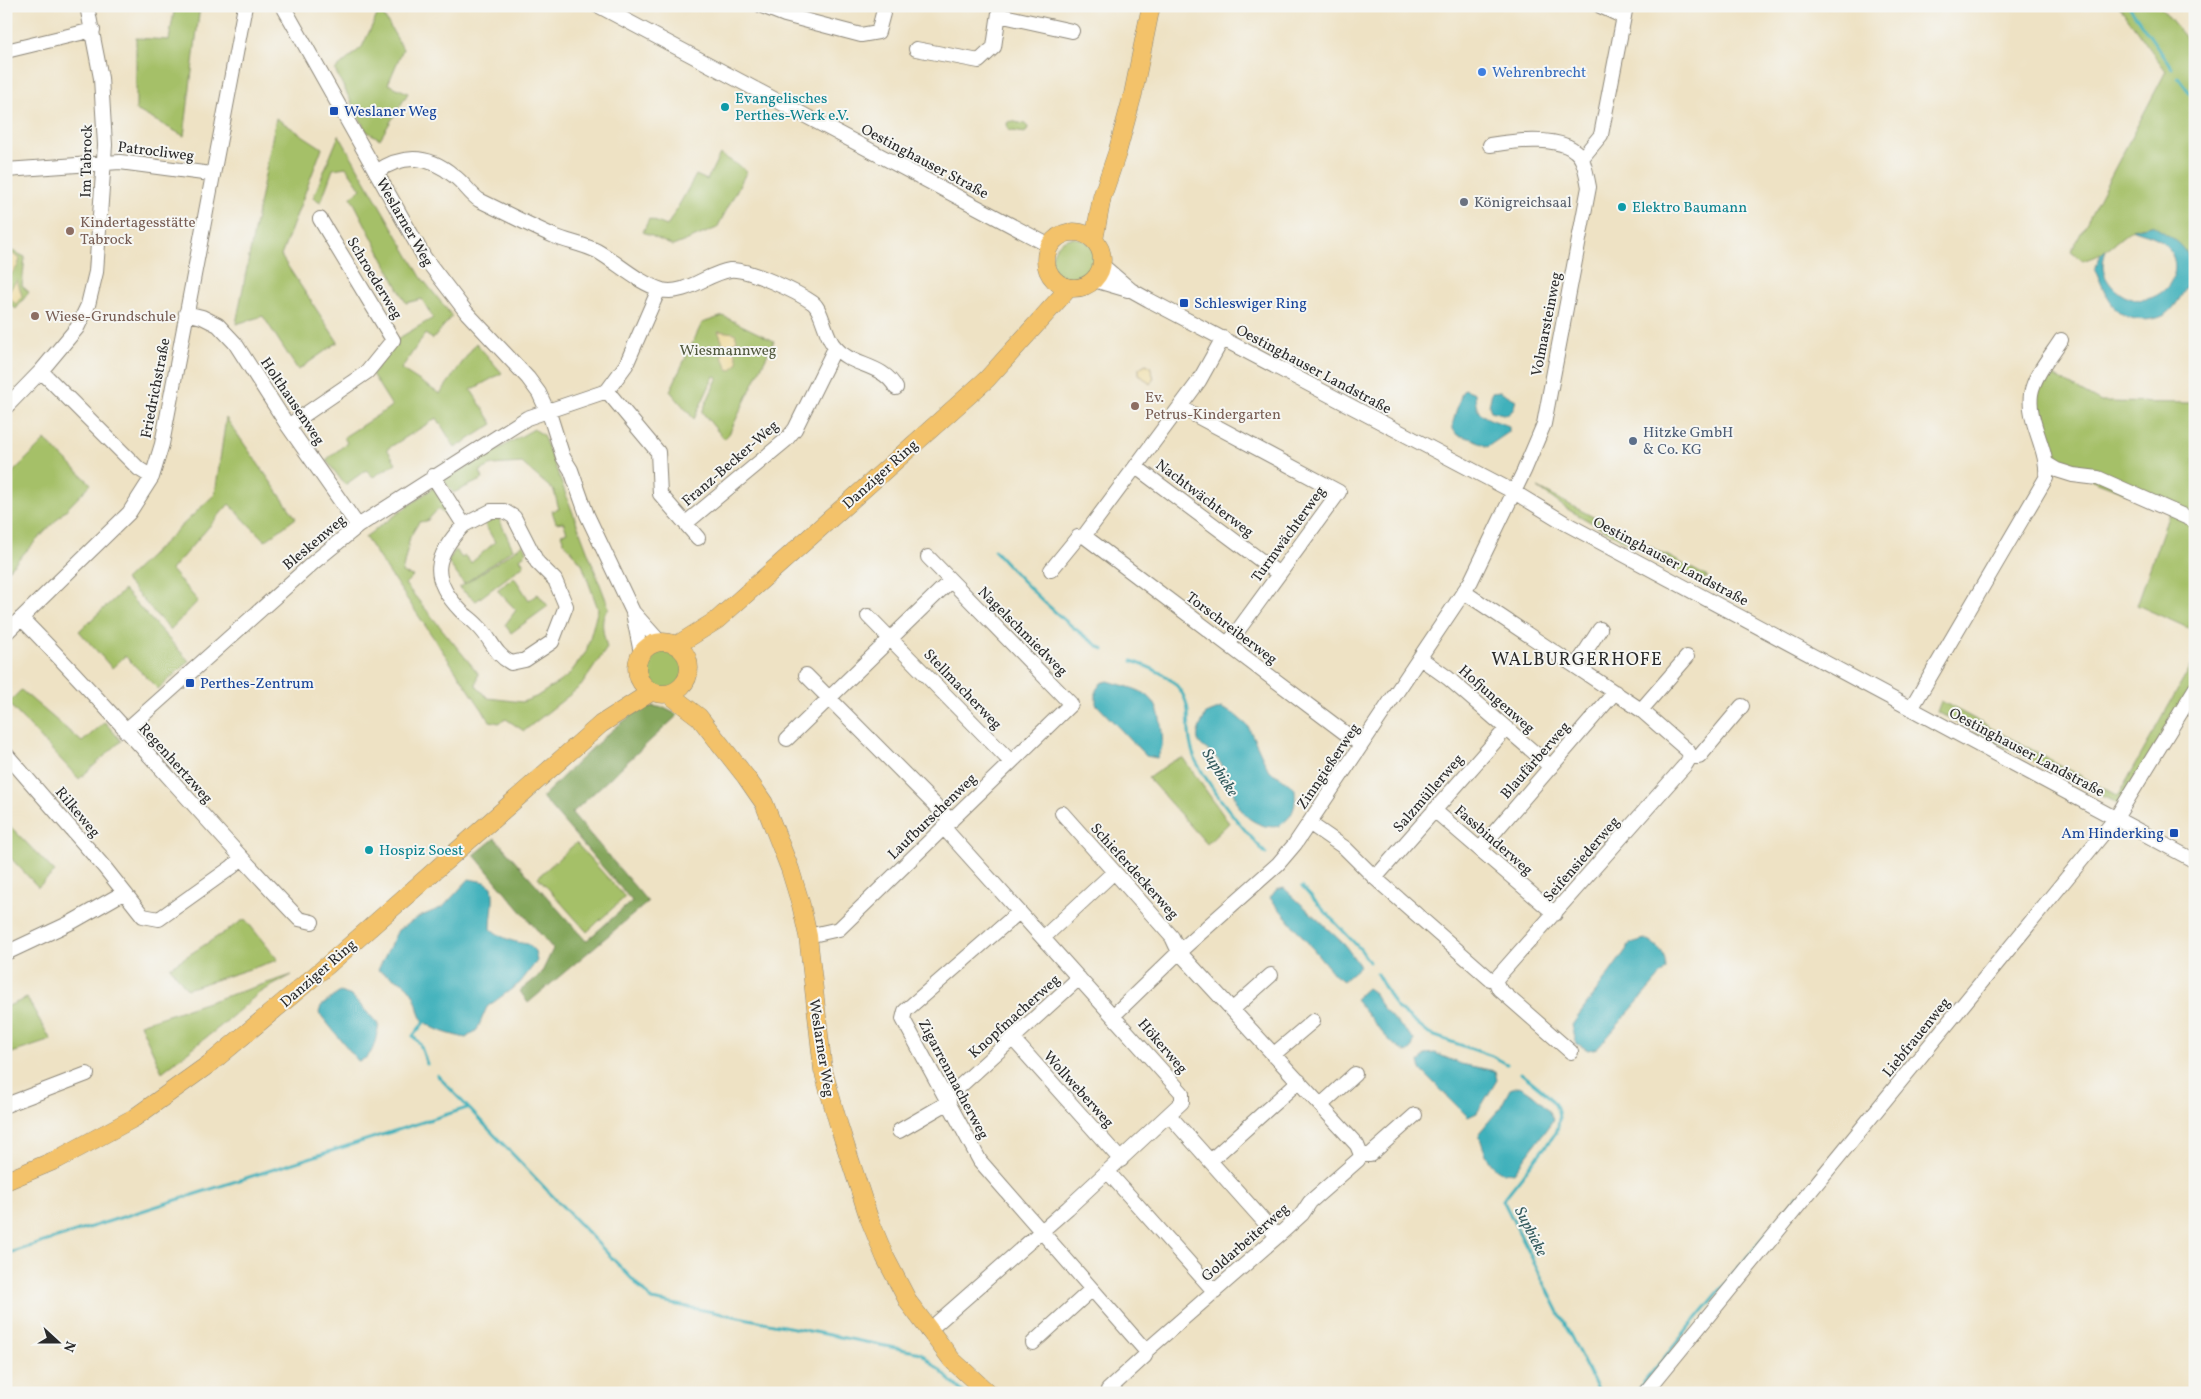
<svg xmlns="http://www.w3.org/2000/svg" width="2201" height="1399" viewBox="0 0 2201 1399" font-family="Vollkorn,serif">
  <rect width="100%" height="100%" fill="#f6f6f2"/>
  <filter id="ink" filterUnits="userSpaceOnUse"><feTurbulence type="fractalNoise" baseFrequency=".02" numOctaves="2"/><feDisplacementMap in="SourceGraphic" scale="10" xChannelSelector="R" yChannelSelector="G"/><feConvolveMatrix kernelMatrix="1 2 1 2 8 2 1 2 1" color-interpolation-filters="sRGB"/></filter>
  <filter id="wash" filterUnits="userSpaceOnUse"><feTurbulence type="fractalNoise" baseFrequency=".0096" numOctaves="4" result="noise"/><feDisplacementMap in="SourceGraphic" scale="20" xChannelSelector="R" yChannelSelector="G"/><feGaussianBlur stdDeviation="1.12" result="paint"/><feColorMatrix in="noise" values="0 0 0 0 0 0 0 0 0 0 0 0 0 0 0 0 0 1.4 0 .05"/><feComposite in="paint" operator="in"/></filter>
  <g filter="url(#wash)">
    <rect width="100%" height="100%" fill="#eee2c4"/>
    <!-- green -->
    <path fill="#a5c067" stroke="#687649" d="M175 6H200L184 136 136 110V38L169 40Z
      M2119 6H2160L2195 49V290L2192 266 2152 225 2132 229 2101 254 2083 261 2071 252 2166 71Z
      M380 9 403 49 388 84 408 93 380 139 366 131 335 70 362 47Z
      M276 118 322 148 281 256 338 342 298 370 263 316 236 324Z
      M1010 121 1025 124 1028 127 1027 131 1024 133 1008 130 1007 123Z
      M339 135 421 277 452 316 433 339 425 334 401 369 440 394 476 343 502 373 471 390 493 424 455 448 437 418 387 449 396 463 373 477 366 470 345 485 326 460 347 443 344 437 392 406 372 374 399 338 433 318 422 299 406 303 351 197 361 189 346 167 333 169 321 202 313 198Z
      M720 154 747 171 717 228 673 246 643 232 649 219 667 226 696 175 707 180Z
      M1052 260a22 22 0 1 1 44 0a22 22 0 1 1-44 0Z
      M6 248 25 257 22 286 29 292 16 309 6 301Z
      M723 316 774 341 729 434 724 439 702 412 718 377 714 376 694 419 670 391 702 323Z
      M2043 370 2101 402 2193 403 2195 377V519L2048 463 2032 393Z
      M226 418 296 518 265 541 229 504 171 570 198 601 170 630 125 580 215 494Z
      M534 429 543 435 549 450 609 608C598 619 604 635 607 648L581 686 524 731 506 719 499 723 490 721 365 537 436 486 454 521 438 509 427 521 419 522 410 537 402 573 413 576 405 584 478 673 476 686 488 698 522 702 536 697 568 676 586 652 598 609 582 564 564 542 561 534 567 532 563 522 556 523 552 511 559 509 554 491 522 463 492 465 480 471 483 479 453 493 444 480Z
      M45 440 91 484 6 572V479Z
      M1538 488 1708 577 1699 582 1567 509Z
      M2170 511 2195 522V631L2137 605Z
      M498 517 513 549 464 584 448 562 455 550 462 558 465 556 471 563 495 542 484 523Z
      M524 544 527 552 520 558 524 565 476 601 459 588Z
      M514 577 529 600 538 594 548 606 511 633 505 625 516 610 497 590Z
      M124 590 189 661 158 689 125 656 112 668 79 631Z
      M642 668a22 22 0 1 1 44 0a22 22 0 1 1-44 0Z
      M2195 659V685L2118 804 1937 712 1941 701 2118 796Z
      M21 690 82 742 105 722 121 741 79 779 8 703Z
      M1183 758 1229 823 1207 844 1148 778 1173 761Z
      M6 822 55 872 38 887 6 853Z
      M576 843 625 897 587 932 538 877Z
      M245 919 278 960 187 989 170 967Z
      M292 975 259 993 222 1025 162 1072 140 1024Z
      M27 998 51 1040 6 1055V1007Z"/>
    <!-- forest -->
    <path fill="#84a65c" stroke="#586844" d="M652 706 664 708 678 715 572 813 648 902 528 1003 520 991 541 974 553 949 474 855 495 838 586 941 632 901 542 797C564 777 626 709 652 706Z"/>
    <!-- sand -->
    <path fill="#eeda9e" stroke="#8c8264" d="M6 251 20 258 18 266 6 280Z
      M17 280 22 296 16 304 6 295Z
      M718 331 735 333 737 340 733 344 738 362 732 370 727 369 725 361 722 357 725 348Z
      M1146 364 1150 366 1154 378 1150 384 1139 374V368Z"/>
    <!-- water -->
    <path fill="#41b1bb" stroke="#366e73" d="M2152 225C2178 242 2190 245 2194 279 2183 289 2179 304 2168 313 2154 323 2129 322 2117 310 2106 299 2101 282 2095 269L2101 254 2106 250C2102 264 2101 273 2111 285 2145 325 2201 274 2161 241 2154 235 2141 233 2132 229Z
      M1465 389 1475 393C1475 419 1489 418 1509 426V432L1487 447 1473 439 1457 435 1453 429V422L1462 392Z
      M1500 391 1516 400 1513 410 1507 415 1491 411 1489 406 1492 392Z
      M1108 681C1144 692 1158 691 1162 732 1163 742 1163 749 1157 758L1146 756 1096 704V690L1101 683Z
      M1221 708 1234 714 1248 726 1269 771 1282 778 1295 789C1296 803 1295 814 1283 823 1278 828 1272 827 1265 826 1230 816 1238 788 1221 764 1206 741 1186 751 1206 714Z
      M469 879 485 882 492 887C495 902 491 914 491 929 503 939 513 942 528 944L535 951 537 961 520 983 487 1007 477 1030 466 1038C453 1035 423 1029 419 1013 416 1001 415 994 406 985 399 979 386 975 378 970L398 930 419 917 443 907Z
      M1284 888 1344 944 1360 966 1343 981 1335 975 1270 898 1276 890Z
      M1645 939C1660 947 1665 952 1666 969L1598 1048 1588 1050 1576 1043 1572 1025 1631 943Z
      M1367 988 1373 992 1383 1009 1414 1039 1412 1049 1407 1053C1389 1046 1368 1014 1355 999Z
      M340 992 352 996 379 1025C375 1039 375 1058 358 1061L319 1013 321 1006Z
      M1435 1053 1461 1064 1495 1071 1497 1080 1477 1113 1468 1117 1421 1070 1419 1063 1425 1054Z
      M1519 1086C1532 1091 1549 1107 1553 1120L1514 1173C1508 1172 1502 1173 1498 1170 1488 1165 1481 1143 1479 1133L1500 1108 1510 1089Z"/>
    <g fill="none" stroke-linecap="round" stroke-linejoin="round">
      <!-- stream -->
      <path stroke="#41b1bb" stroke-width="3" d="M2129 6 2172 68
        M2178 77 2195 100
        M994 550C1028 588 1061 621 1104 650
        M1132 661C1156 669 1184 680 1188 711 1189 729 1188 745 1197 763 1215 796 1241 826 1266 854
        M1302 887 1361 950 1369 962
        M1377 974 1396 1007 1429 1034 1492 1056 1507 1064
        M425 1021 413 1036 420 1044 427 1064
        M1521 1073C1541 1090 1568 1103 1556 1133L1503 1200 1599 1393
        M437 1075 652 1300 921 1353 964 1393
        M6 1254 467 1108
        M1635 1393 1798 1196"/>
    </g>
  </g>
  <g filter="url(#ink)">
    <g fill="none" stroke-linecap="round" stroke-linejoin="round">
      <defs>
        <path id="minor" d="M283 6 424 257 467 313 528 378 539 393 551 419 563 457 571 470 587 515 633 612 659 641
          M599 6 1050 246
          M762 6 785 15 861 35 878 32 885 6
          M1600 6 1624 17
          M999 15 1072 31
          M916 49 979 61 994 47 1000 6
          M6 51 93 30
          M1582 158 1601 135 1626 6
          M6 170 120 162 211 174
          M376 172C403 154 428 154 454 176 464 183 469 193 479 200 504 212 529 225 554 236 568 242 583 244 597 251 618 263 638 283 662 290 685 296 708 273 730 270 748 268 799 293 813 303 823 311 825 337 835 347 851 367 883 363 896 388
          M1102 265 1131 290 1149 300 1514 492 1565 523 2195 861
          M1094 280 1128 290
          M186 313 202 317 218 325 235 343 288 426 358 526
          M41 371 139 469 152 477
          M607 391 658 452 660 494 698 538
          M6 407 41 371 77 328 88 305 96 272 105 145 101 78 87 6
          M1180 407 1339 492 1228 644
          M288 426 367 372 393 340 320 219
          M2047 464 2057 470 2073 475 2098 478 2195 521
          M1136 467 1279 574
          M433 476 464 525C434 556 429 578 461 611 466 616 473 620 478 626 492 639 493 653 511 663L525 660 552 642 566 606 555 580 537 562 514 517 504 511H491L464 525
          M686 523 786 440 795 429 835 348
          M1084 536 1361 745
          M1051 570 1078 537 1084 536 1199 381 1223 338
          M1464 592 1641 710 1688 751 1690 757
          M633 613 641 653
          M868 616 1011 762
          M21 618C117 715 205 821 299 919L312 922
          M6 633 129 513 152 477 162 444 245 6
          M1420 658 1448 678 1551 767
          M1576 666 1600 629
          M806 675 951 821
          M1911 709 2046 478C2049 449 2027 423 2031 394 2034 375 2051 356 2061 340
          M1641 710 1687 657
          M125 731 314 562 358 526 527 418 607 391 626 365 659 289
          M787 739 950 581
          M6 754 105 868 143 916 159 919 232 867 241 858
          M1690 757H1699L1742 706
          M1434 810 1555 914
          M1062 813 1172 937 1179 952 1357 1145 1361 1155 1358 1160 1310 1202 1302 1214 1279 1235 1146 1351 1145 1356 1108 1390
          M1309 823 1345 848 1375 878 1490 979 1495 980
          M1480 849 1615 692
          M1375 878 1506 729
          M1019 912 905 1011 903 1019 980 1161 1146 1351
          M808 936 839 929 1071 704 928 557
          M1043 938 1114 872
          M6 953 72 922 123 893
          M1495 980 1686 764 1690 757
          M1495 980 1499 989 1571 1052
          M1233 1009 1271 975
          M1114 1015 1179 952 1278 864 1295 844 1471 581 1524 471 1544 424 1589 187C1587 178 1586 168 1582 160 1570 133 1513 141 1490 145
          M1013 1039 1121 1160
          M1273 1055 1313 1021
          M947 1098 1079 978
          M6 1105 87 1074
          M1321 1105 1355 1074
          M1169 1115 1277 1236
          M899 1131 949 1102
          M1361 1155H1370L1415 1115
          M1210 1161 1299 1081
          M1108 1172 1215 1292
          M928 1331 1068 1208 1182 1102V1093L944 828
          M1033 1343 1091 1290
          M1645 1393 2116 818 2195 689"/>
        <path id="major" d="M1046 260a28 28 0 1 1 56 0a28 28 0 1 1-56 0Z
          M1094 240 1102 197 1117 153 1133 94 1151 6
          M637 668a26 26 0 1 1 52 0a26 26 0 1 1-52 0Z
          M677 645 717 620 987 379 1069 288
          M669 694 699 717 746 777 764 803 790 869 801 905 808 936 823 1070 839 1126 869 1218 885 1257 909 1303 952 1360 988 1393
          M6 1181 58 1159 134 1118 212 1062 329 964 601 724 651 692"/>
      </defs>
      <!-- minor casing -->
      <use href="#minor" stroke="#8c8678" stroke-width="16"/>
      <!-- major casing -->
      <use href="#major" stroke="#8c8678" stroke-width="19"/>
      <!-- minor -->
      <use href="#minor" stroke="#fff" stroke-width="14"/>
      <!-- major -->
      <use href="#major" stroke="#f3c26a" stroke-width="18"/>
    </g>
  </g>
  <!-- markers -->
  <circle fill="#3f7fe0" stroke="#f6f6f2" stroke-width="2" cx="1482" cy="72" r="5"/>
  <g fill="#0f9aa8" stroke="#f6f6f2" stroke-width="2">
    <circle cx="725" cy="107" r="5"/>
    <circle cx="1622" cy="207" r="5"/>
    <circle cx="369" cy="850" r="5"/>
  </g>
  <g fill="#1a4fb4" stroke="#f6f6f2" stroke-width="2">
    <rect x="329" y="106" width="10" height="10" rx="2.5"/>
    <rect x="1179" y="298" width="10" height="10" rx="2.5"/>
    <rect x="185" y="678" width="10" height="10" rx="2.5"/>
    <rect x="2169" y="828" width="10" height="10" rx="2.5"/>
  </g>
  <circle fill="#6b7280" stroke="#f6f6f2" stroke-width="2" cx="1464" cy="202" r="5"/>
  <g fill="#8d6e63" stroke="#f6f6f2" stroke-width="2">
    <circle cx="70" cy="231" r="5"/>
    <circle cx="35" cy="316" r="5"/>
    <circle cx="1135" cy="406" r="5"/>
  </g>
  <circle fill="#5c6f8a" stroke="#f6f6f2" stroke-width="2" cx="1633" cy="441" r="5"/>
  <g text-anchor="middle" stroke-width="4" stroke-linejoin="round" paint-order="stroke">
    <!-- shop labels -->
    <g font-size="15" fill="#366cbe" stroke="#f6f6f2" text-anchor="start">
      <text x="1492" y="77">Wehrenbrecht</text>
    </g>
    <!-- culture labels -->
    <g font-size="15" fill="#0d838f" stroke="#f6f6f2" text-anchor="start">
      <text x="735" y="103">Evangelisches<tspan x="735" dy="17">Perthes-Werk e.V.</tspan></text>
      <text x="1632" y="212">Elektro Baumann</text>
      <text x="379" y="855">Hospiz Soest</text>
    </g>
    <!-- transit labels -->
    <g font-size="15" fill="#164399" stroke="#f6f6f2" text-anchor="start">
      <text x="344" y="116">Weslaner Weg</text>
      <text x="1194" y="308">Schleswiger Ring</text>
      <text x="200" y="688">Perthes-Zentrum</text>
      <text x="2164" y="838" text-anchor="end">Am Hinderking</text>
    </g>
    <!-- street labels -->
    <g font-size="15" fill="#2b2b2b" stroke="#f6f6f2">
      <text transform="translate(156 151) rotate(7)" y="5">Patrocliweg</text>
      <text transform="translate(86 161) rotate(-89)" y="5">Im Tabrock</text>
      <text transform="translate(925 161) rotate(28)" y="5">Oestinghauser Straße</text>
      <text transform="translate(405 222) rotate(60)" y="5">Weslarner Weg</text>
      <text transform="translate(375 278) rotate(59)" y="5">Schroederweg</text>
      <text transform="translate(1546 324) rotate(-79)" y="5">Volmarsteinweg</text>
      <text transform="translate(1314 369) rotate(28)" y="5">Oestinghauser Landstraße</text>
      <text transform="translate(155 388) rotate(-79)" y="5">Friedrichstraße</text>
      <text transform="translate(293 401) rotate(56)" y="5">Holthausenweg</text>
      <text transform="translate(730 463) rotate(-41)" y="5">Franz-Becker-Weg</text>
      <text transform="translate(880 474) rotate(-42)" y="5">Danziger Ring</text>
      <text transform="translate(1205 498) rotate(37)" y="5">Nachtwächterweg</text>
      <text transform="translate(1288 534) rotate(-54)" y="5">Turmwächterweg</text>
      <text transform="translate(314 542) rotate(-40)" y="5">Bleskenweg</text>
      <text transform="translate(1671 561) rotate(28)" y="5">Oestinghauser Landstraße</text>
      <text transform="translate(1232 628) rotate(37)" y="5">Torschreiberweg</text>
      <text transform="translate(1023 631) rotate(45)" y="5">Nagelschmiedweg</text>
      <text transform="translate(963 689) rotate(46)" y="5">Stellmacherweg</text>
      <text transform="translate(1497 699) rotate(41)" y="5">Hofjungenweg</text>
      <text transform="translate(2027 752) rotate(28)" y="5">Oestinghauser Landstraße</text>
      <text transform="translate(1535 760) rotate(-49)" y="5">Blaufärberweg</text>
      <text transform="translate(176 763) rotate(48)" y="5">Regenhertzweg</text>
      <text transform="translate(1328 766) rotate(-56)" y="5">Zinngießerweg</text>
      <text transform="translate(1428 793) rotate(-49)" y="5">Salzmüllerweg</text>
      <text transform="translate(78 812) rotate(50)" y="5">Rilkeweg</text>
      <text transform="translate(932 816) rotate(-44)" y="5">Laufburschenweg</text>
      <text transform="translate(1494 840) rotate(41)" y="5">Fassbinderweg</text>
      <text transform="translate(1581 859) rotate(-49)" y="5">Seifensiederweg</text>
      <text transform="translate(1135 871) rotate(48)" y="5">Schieferdeckerweg</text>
      <text transform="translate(318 973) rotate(-41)" y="5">Danziger Ring</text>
      <text transform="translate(1014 1016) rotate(-42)" y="5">Knopfmacherweg</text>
      <text transform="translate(1916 1037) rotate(-51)" y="5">Liebfrauenweg</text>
      <text transform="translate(1163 1046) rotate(49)" y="5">Hökerweg</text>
      <text transform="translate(822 1048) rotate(81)" y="5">Weslarner Weg</text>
      <text transform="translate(954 1079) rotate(62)" y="5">Zigarrenmacherweg</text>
      <text transform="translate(1079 1089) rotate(48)" y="5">Wollweberweg</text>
      <text transform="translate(1245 1242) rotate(-41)" y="5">Goldarbeiterweg</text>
    </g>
    <!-- worship labels -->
    <g font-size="15" fill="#5b616d" stroke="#f6f6f2" text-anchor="start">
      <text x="1474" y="207">Königreichsaal</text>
    </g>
    <!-- education labels -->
    <g font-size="15" fill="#785e54" stroke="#f6f6f2" text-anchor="start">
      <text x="80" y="227">Kindertagesstätte<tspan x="80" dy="17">Tabrock</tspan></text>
      <text x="45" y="321">Wiese-Grundschule</text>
      <text x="1145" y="402">Ev.<tspan x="1145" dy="17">Petrus-Kindergarten</tspan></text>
    </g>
    <!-- park labels -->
    <g font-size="15" fill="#50583d" stroke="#f6f6f2">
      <text x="728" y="355">Wiesmannweg</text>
    </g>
    <!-- service labels -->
    <g font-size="15" fill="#4e5e75" stroke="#f6f6f2" text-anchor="start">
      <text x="1643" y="437">Hitzke GmbH<tspan x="1643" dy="17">&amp; Co. KG</tspan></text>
    </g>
    <!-- water labels -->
    <g font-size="16" font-style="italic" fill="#335a5d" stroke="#f6f6f2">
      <text transform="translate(1221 772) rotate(58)" y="6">Supbieke</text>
      <text transform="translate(1532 1231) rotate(63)" y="6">Supbieke</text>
    </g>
    <!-- quarter labels -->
    <g font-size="18" letter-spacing="1" fill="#2b2b2b" stroke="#f6f6f2">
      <text x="1577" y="665">WALBURGERHOFE</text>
    </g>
  </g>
  <!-- margin -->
  <rect width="2201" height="1399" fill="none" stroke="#f6f6f2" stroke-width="25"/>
  <!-- north arrow -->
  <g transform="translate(58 1342) rotate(111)" stroke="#f6f6f2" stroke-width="4" paint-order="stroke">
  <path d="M0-4L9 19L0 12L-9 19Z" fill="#2b2b2b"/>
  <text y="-8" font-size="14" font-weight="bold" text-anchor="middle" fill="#2b2b2b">N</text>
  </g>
</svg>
